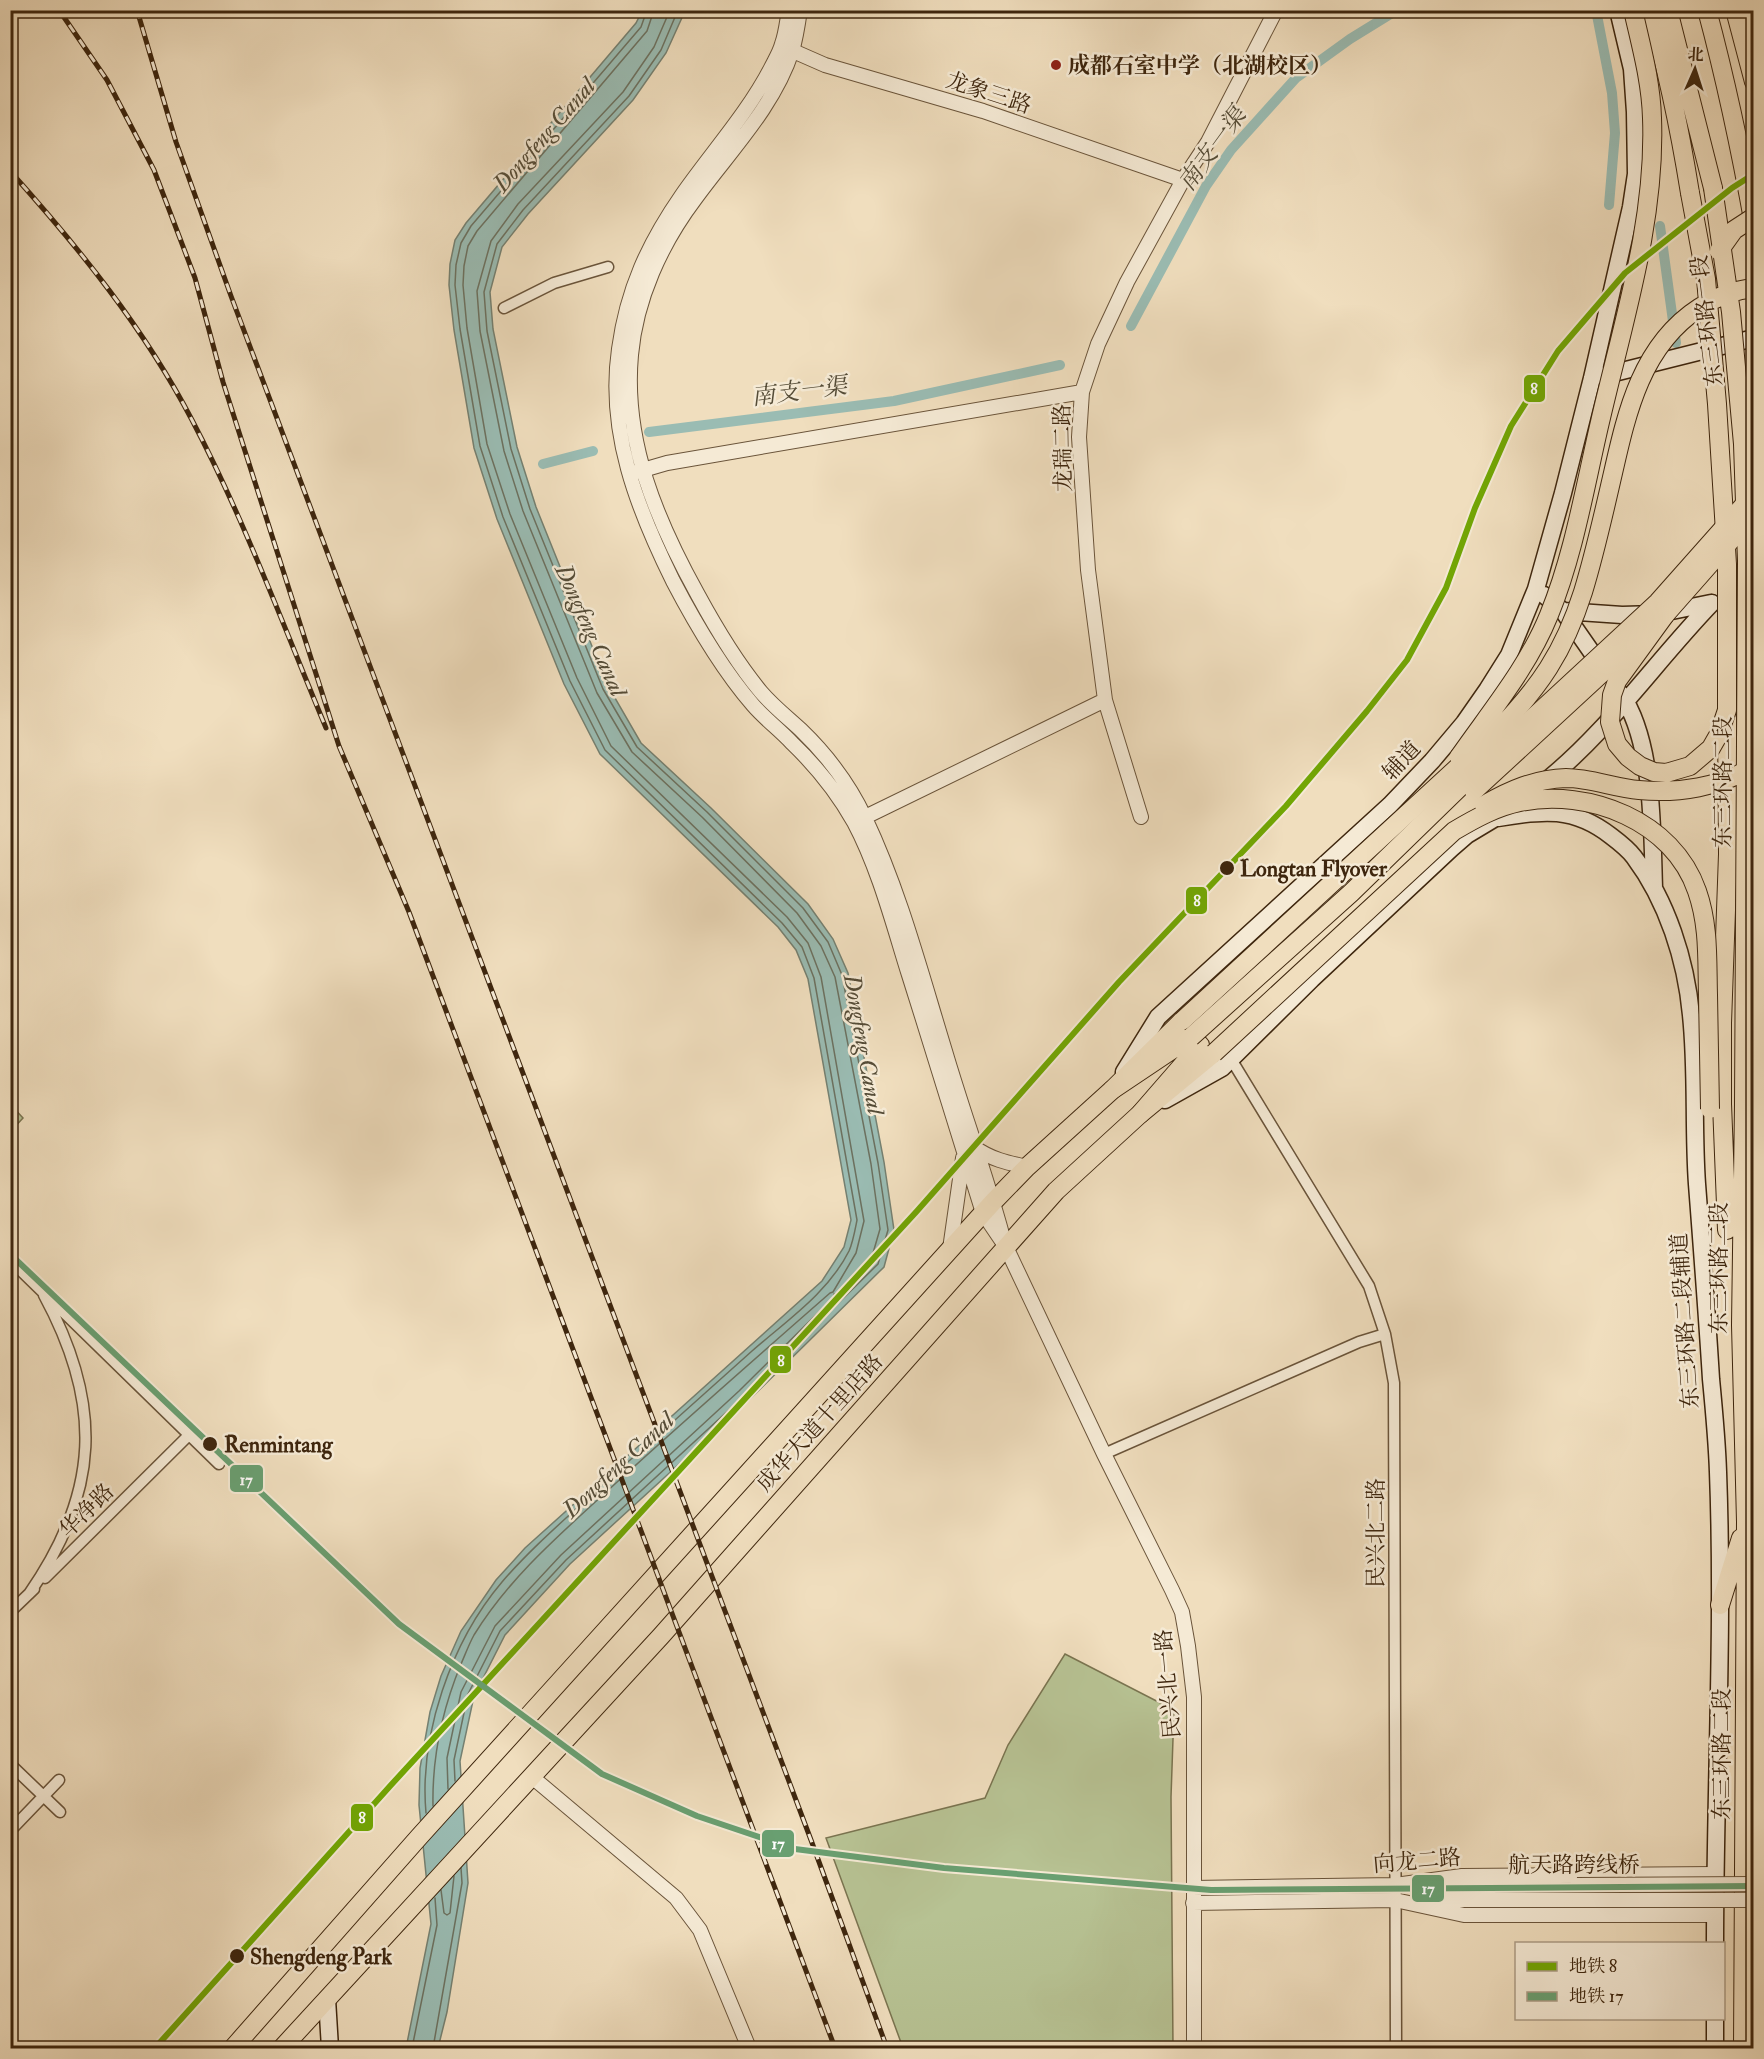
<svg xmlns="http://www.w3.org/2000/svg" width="1764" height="2059" viewBox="0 0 1764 2059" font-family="'IM FELL Double Pica','Noto Serif SC',serif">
  <rect width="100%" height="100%" fill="#f0debe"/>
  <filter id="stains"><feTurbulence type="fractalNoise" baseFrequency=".00333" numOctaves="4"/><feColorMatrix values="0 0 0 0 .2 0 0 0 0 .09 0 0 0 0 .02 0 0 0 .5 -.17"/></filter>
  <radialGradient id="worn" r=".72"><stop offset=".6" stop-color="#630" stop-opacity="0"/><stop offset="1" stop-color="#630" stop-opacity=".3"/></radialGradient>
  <!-- green -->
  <path fill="#b7c293" stroke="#7a7450" stroke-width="1.5" d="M11 1105 23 1118 11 1131H10Z
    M1065 1654 1174 1710 1171 1797 1173 2048H903L826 1838 985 1798 1008 1745Z"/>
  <!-- water -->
  <path fill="#9abcb3" stroke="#758071" stroke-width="1.5" d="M642 11H685L666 53 633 100 528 214 502 247 490 292 493 329 517 447 536 507 608 686 641 743 711 808 808 904 833 939 848 973 884 1162 894 1230 884 1267 748 1401 570 1564 505 1635 474 1696 460 1761 468 1883 447 2012 438 2048H406L431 1924 419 1805 420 1768 430 1712 441 1676 461 1631 496 1580 525 1548 822 1281 844 1247 851 1220 808 979 796 950 778 927 600 754 564 684 497 519 474 448 454 330 449 285 450 264 455 240 466 223 636 23Z"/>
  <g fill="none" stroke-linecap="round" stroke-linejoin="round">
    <!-- shore -->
    <path stroke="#6c7160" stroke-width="1.5" d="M455 1781 454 1760 468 1694 500 1631 566 1560 744 1396 878 1264 888 1230 878 1163 842 975 828 942 803 908 707 812 637 747 603 689 530 509 511 449 487 331 484 292 497 244 523 210 629 96 661 50 678 10
      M448 1789 447 1758 461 1692 495 1626 561 1555 739 1391 834 1297V1294L838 1293 871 1260 880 1229 871 1164 835 977 821 946 797 913 702 817 632 752 597 693 523 511 504 451 480 331 477 291 491 241 518 204 623 92 654 47 670 10
      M433 1806C432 1757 442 1710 461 1664 465 1655 469 1644 474 1635 511 1575 564 1531 616 1483 686 1419 758 1356 830 1293L833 1292 856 1253 864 1221 821 977 808 943 787 917 611 746 577 678 510 514 487 444 467 328 463 285 464 266 468 246 477 231 647 31 654 10
      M426 1813C419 1735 451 1642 502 1582 533 1546 569 1516 603 1484 653 1440 702 1396 752 1351 786 1321 828 1293 849 1251 853 1242 855 1230 857 1220L814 978 802 947 782 923 605 750 570 681 503 517 480 446 460 329 455 285 456 265 461 243 471 226 641 27 647 10
      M441 1890 444 1913 447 1915 450 1913 454 1876
      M412 2048 437 1925 435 1898
      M433 2048 462 1883 461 1868"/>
    <!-- canal -->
    <path stroke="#9abcb3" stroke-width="10" d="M1596 10 1612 93 1615 133 1609 205
      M1660 226 1676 343
      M1131 326 1206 186 1231 150 1296 78 1350 39 1397 10
      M649 432 894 401 1060 365
      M543 464 593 451"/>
    <defs>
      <path id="minor" d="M504 308 554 283 608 267
        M1231 1059 1369 1286 1385 1334 1394 1383 1396 2048
        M10 1260 219 1464
        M1104 1454 1359 1342 1385 1334
        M45 1578 189 1435
        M29 1594C100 1492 103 1404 44 1295
        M10 1612 34 1589
        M10 1764 60 1812
        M10 1831 59 1780"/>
      <path id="tertiary" d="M789 10C787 21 786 33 782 44 780 52 775 60 771 68 747 114 712 152 682 195 648 244 627 290 619 349 607 432 637 508 673 581 696 625 721 668 753 705 765 719 780 730 792 743 817 767 837 792 854 822 879 869 893 924 909 975 934 1054 958 1133 983 1213L1006 1247 1104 1454 1172 1590 1182 1612 1188 1646 1194 1697V2048
        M800 10C798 24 796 38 792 51 774 107 729 152 695 199 661 244 636 299 631 355 623 442 657 521 698 595 717 630 736 662 761 692 773 706 788 718 801 730 828 756 849 784 865 818 900 892 921 973 945 1051 963 1112 985 1172 1002 1234
        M784 47 825 65 983 111 1183 180
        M636 472 667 463 1082 392
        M1141 817 1105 700 1088 570 1079 437 1082 392 1098 344 1127 282 1183 180 1208 142 1276 10
        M859 820 1105 700
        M974 1147C990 1159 1008 1163 1027 1167
        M950 1249 963 1158
        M532 1777 676 1898 700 1930 749 2048
        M1445 1885H1577
        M1193 1888 1395 1885 1462 1876 1716 1874
        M1424 1900H1579
        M1193 1903 1395 1900 1464 1915H1715"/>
      <path id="secondary" d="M1602 376 1754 338
        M1544 595 1563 611 1604 670
        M1564 611 1622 615 1657 614 1711 603
        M1621 694C1654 742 1652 831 1654 888
        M1542 784C1607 733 1655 662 1712 603
        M1498 818C1543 810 1574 807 1611 836 1619 842 1628 849 1634 857 1667 901 1686 960 1691 1015 1697 1071 1693 1128 1697 1184 1702 1249 1707 1314 1711 1379 1714 1410 1717 1441 1718 1472 1724 1629 1715 1787 1715 1944
        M1124 1072 1158 1017 1390 805 1432 761 1464 723 1487 690 1509 655 1536 589 1563 493 1592 378 1631 207 1636 174 1635 112 1632 69 1618 10
        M1165 1100 1222 1068 1312 979 1452 848 1467 835 1507 811
        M327 1999 330 2048
        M1715 2048V2018"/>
      <path id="primary" d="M233 2048 419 1837 993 1202 1027 1167 1112 1090 1191 1037
        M282 2048 661 1636 1056 1191 1140 1114 1200 1045"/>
      <path id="trunk" d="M1650 10C1668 71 1680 131 1690 193
        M1668 10 1713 188
        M1707 10C1726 81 1741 152 1754 225
        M1735 10 1754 82
        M1112 1090 1182 1021
        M1140 1114 1214 1053
        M1727 1230 1722 1104V1023L1728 854 1727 713
        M1720 1605 1741 1538
        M1743 2048 1746 1522 1741 1325 1744 1105"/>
    </defs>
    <!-- minor casing -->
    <use href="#minor" stroke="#6a543a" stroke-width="13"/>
    <!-- tertiary casing -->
    <use href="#tertiary" stroke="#6a543a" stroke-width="16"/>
    <!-- secondary casing -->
    <use href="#secondary" stroke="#3e260e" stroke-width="19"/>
    <!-- primary casing -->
    <use href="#primary" stroke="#3e260e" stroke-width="20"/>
    <!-- trunk casing -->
    <use href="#trunk" stroke="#3e260e" stroke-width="20"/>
    <!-- minor -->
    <use href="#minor" stroke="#f5ead5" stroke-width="10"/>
    <!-- tertiary -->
    <use href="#tertiary" stroke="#f5ead5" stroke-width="14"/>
    <!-- secondary -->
    <use href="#secondary" stroke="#f5ead5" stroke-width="16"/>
    <!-- primary -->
    <use href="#primary" stroke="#f0debe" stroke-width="18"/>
    <!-- trunk -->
    <use href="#trunk" stroke="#f0debe" stroke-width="18"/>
    <defs>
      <path id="rail" d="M59 10 107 80 154 170 195 278 223 382 339 746 409 912 835 2048
        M137 10 176 142 231 296 811 1840 887 2048
        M10 171C79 248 144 328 192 420 244 519 283 625 326 728"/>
    </defs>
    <!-- rail casing -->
    <use href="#rail" stroke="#3e260e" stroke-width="5"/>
    <!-- rail -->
    <use href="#rail" stroke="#f5ead5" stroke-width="3" stroke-dasharray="9" stroke-linecap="butt"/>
    <defs>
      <path id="tertiary-bridge" d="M1577 1885 1754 1884
        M1579 1900H1754"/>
      <path id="primary-bridge" d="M1474 791 1665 615 1753 515
        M1191 1037 1351 893 1497 751 1658 602 1752 496"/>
      <path id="trunk-bridge" d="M1713 188 1731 312 1743 444 1747 561 1744 1105
        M1719 251 1734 230 1754 217
        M1665 615 1617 681 1612 695 1610 722 1617 744 1628 757 1640 766 1654 772 1666 773 1690 766 1711 748 1719 734 1727 710V564L1717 404 1706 279 1690 193
        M1459 757C1491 711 1528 667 1549 615 1574 554 1585 486 1600 422 1623 322 1656 221 1652 118 1651 81 1641 46 1633 10
        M1484 805C1510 790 1535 779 1566 778 1590 778 1615 788 1639 790 1677 794 1721 787 1754 766
        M1182 1021 1495 733C1539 688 1564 652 1583 592 1595 553 1604 512 1613 473 1627 411 1642 345 1699 308 1716 297 1733 290 1754 288
        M1214 1053 1454 831C1476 818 1496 807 1520 802 1589 788 1673 821 1697 891 1709 925 1707 959 1708 995 1709 1033 1709 1071 1710 1109"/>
    </defs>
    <!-- tertiary-bridge casing -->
    <use href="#tertiary-bridge" stroke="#6a543a" stroke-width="16" stroke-linecap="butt"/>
    <!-- primary-bridge casing -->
    <use href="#primary-bridge" stroke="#3e260e" stroke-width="20" stroke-linecap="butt"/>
    <!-- trunk-bridge casing -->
    <use href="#trunk-bridge" stroke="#3e260e" stroke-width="20" stroke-linecap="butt"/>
    <!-- tertiary-bridge -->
    <use href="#tertiary-bridge" stroke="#f5ead5" stroke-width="14"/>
    <!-- primary-bridge -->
    <use href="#primary-bridge" stroke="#f0debe" stroke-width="18"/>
    <!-- trunk-bridge -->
    <use href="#trunk-bridge" stroke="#f0debe" stroke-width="18"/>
    <defs>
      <path id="metro-1" d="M155 2048 391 1785 917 1211 1119 982 1286 806 1367 711 1407 660 1446 588 1475 508 1511 426 1558 351 1625 273 1732 188 1754 174"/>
      <path id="metro-2" d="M10 1254 399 1624 602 1774 697 1816 795 1849 944 1868 1211 1890 1754 1886"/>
    </defs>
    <!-- metro-1 casing -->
    <use href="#metro-1" stroke="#f5ead5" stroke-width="10"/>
    <!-- metro-2 casing -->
    <use href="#metro-2" stroke="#f5ead5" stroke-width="10"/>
    <!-- metro-1 -->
    <use href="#metro-1" stroke="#72a604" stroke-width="6"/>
    <!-- metro-2 -->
    <use href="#metro-2" stroke="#699f71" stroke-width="6"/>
  </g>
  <!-- markers -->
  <circle fill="#8f2418" stroke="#f5ead5" stroke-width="2" cx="1056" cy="65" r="6"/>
  <g fill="#3e260e" stroke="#f5ead5" stroke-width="2">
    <circle cx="1227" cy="868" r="8"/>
    <circle cx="210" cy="1444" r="8"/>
    <circle cx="237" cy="1956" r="8"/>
  </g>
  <g text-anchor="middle" stroke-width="5" stroke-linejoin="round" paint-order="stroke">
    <!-- poi labels -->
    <g font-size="22" font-weight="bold" fill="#3e260e" stroke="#f5ead5" text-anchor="start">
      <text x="1068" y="73">成都石室中学（北湖校区）</text>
    </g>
    <!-- street labels -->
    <g font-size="22" fill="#3e260e" stroke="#f5ead5">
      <text transform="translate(989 92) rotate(18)" y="8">龙象三路</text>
      <text transform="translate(1706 321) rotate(-97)" y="8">东三环路一段</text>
      <text transform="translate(1062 448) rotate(-91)" y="8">龙瑞二路</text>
      <text transform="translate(1401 760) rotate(-47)" y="8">辅道</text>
      <text transform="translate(1722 782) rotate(-90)" y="8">东三环路二段</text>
      <text transform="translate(1718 1268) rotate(-90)" y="8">东三环路二段</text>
      <text transform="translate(1684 1321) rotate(-94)" y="8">东三环路二段辅道</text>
      <text transform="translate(819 1422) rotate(-48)" y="8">成华大道十里店路</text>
      <text transform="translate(86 1510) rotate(-45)" y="8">华净路</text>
      <text transform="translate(1375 1533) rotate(-90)" y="8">民兴北二路</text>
      <text transform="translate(1167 1684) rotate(-95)" y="8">民兴北一路</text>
      <text transform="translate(1721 1754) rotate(-90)" y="8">东三环路二段</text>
      <text transform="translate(1417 1860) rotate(-5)" y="8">向龙二路</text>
      <text x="1574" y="1872">航天路跨线桥</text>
    </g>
    <!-- stop labels -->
    <g font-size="22" font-weight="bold" fill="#3e260e" stroke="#f5ead5" text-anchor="start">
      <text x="1240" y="876">Longtan Flyover</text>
      <text x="224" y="1452">Renmintang</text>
      <text x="250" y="1964">Shengdeng Park</text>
    </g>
    <!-- water labels -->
    <g font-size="24" font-style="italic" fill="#554c37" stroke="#f5ead5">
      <text transform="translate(544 135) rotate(-49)" y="8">Dongfeng Canal</text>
      <text transform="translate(1212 149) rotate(-54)" y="8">南支一渠</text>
      <text transform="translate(799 391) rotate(-7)" y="8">南支一渠</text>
      <text transform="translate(591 630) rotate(66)" y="8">Dongfeng Canal</text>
      <text transform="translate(864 1044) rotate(80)" y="8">Dongfeng Canal</text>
      <text transform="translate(618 1465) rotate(-43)" y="8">Dongfeng Canal</text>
    </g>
  </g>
  <g stroke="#f5ead5" stroke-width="2">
    <rect x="1523" y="374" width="23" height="29" rx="6" fill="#72a604"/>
    <rect x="1185" y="886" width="23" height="29" rx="6" fill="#72a604"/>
    <rect x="769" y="1345" width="23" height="29" rx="6" fill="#72a604"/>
    <rect x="229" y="1464" width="35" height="29" rx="6" fill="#699f71"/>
    <rect x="350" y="1803" width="24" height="29" rx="6" fill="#72a604"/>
    <rect x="761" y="1829" width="34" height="29" rx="6" fill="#699f71"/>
    <rect x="1411" y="1874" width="34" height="29" rx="6" fill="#699f71"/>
  </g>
  <g font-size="16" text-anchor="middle" font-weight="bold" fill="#fff">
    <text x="1534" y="394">8</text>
    <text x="1197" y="906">8</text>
    <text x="781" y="1366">8</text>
    <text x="246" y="1485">17</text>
    <text x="362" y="1823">8</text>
    <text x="778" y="1849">17</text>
    <text x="1428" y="1894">17</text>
  </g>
  <!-- margin -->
  <rect width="1764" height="2059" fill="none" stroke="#f0debe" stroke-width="36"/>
  <rect x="12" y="12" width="1740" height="2035" fill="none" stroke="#3e260e" stroke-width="3"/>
  <rect x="18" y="18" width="1728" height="2023" fill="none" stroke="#3e260e" stroke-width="1.5"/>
  <!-- legend -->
  <rect x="1515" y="1942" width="210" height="78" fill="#f5ead5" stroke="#ac9c85" stroke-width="1.5"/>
  <rect x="1527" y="1962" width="30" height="9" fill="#72a604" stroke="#ac9c85" stroke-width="1.5"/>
  <text x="1569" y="1972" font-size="18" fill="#3e260e">地铁 8</text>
  <rect x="1527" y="1992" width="30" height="9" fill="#699f71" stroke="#ac9c85" stroke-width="1.5"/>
  <text x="1569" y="2002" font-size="18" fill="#3e260e">地铁 17</text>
  <!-- north arrow -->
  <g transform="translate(1695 69) rotate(3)" stroke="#f5ead5" stroke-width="4.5" paint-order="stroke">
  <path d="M0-4.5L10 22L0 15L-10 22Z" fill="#3e260e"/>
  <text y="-9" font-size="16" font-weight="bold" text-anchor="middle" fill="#3e260e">北</text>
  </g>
  <rect width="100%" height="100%" filter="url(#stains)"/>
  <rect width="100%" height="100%" fill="url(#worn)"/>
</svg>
